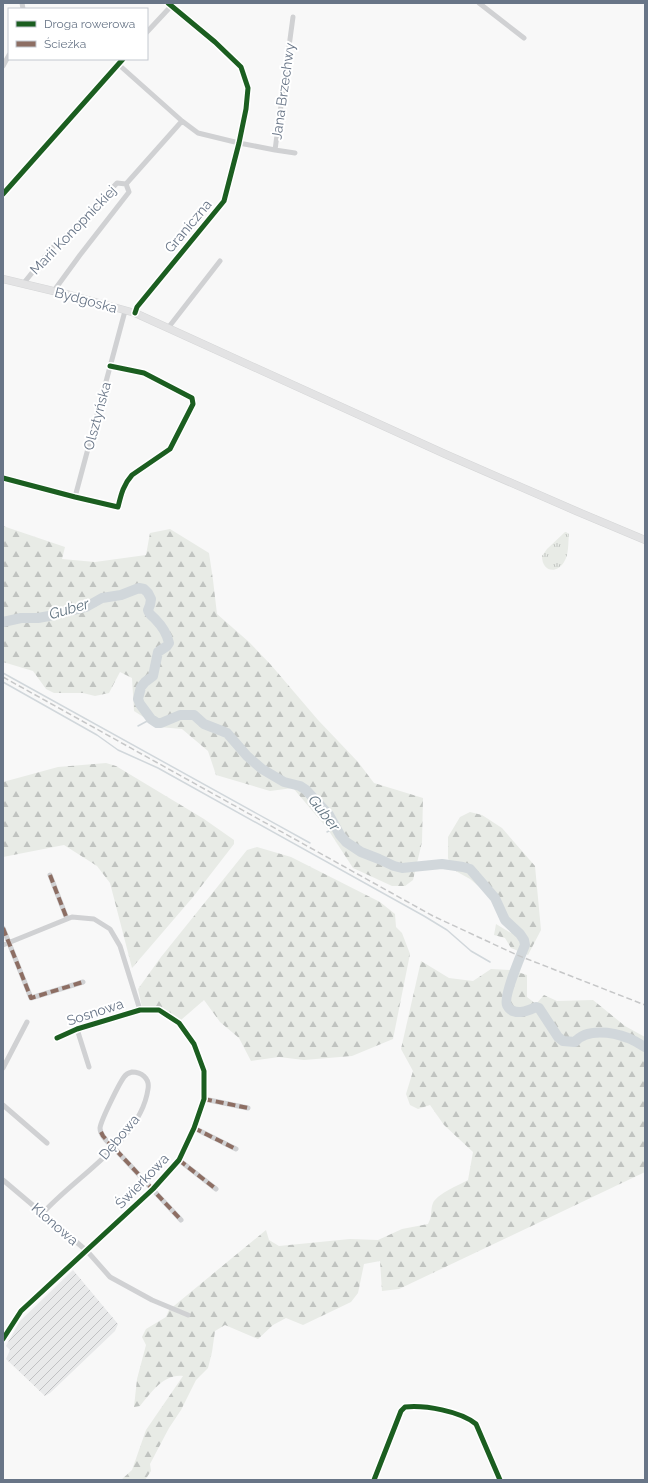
<svg xmlns="http://www.w3.org/2000/svg" width="648" height="1483" viewBox="0 0 648 1483" font-family="Raleway,sans-serif">
  <defs>
    <pattern id="industrial-furrows" width="10" height="10" patternUnits="userSpaceOnUse"><rect width="10" height="10" fill="#e8e9ea"/><path d="M-1 1l2-2M0 10L10 0M9 11l2-2" fill="none" stroke="#c0c1c3"/></pattern>
    <pattern id="grass-tufts" width="24" height="20" patternUnits="userSpaceOnUse"><rect width="24" height="20" fill="#e8ebe6"/><path d="M3 7l-1-3M5 7V3M7 7l1-3M15 17l-1-3M17 17v-4M19 17l1-3" fill="none" stroke="#c0c3c0"/></pattern>
    <pattern id="forest-firs" width="22" height="20" patternUnits="userSpaceOnUse"><rect width="22" height="20" fill="#e8ebe6"/><path d="M5 1l3.5 6h-7zM16 11l3.5 6h-7z" fill="#c0c3c0"/></pattern>
  </defs>
  <rect width="100%" height="100%" fill="#f8f8f8"/>
  <!-- industrial -->
  <path fill="url(#industrial-furrows)" d="M73 1270 118 1324 115 1331 50 1393 45 1396 6 1359 10 1350 6 1346 20 1321Z"/>
  <!-- grass -->
  <path fill="url(#grass-tufts)" d="M565 532H566L569 534C568 542 569 555 564 562 556 575 542 571 542 556L547 549Z"/>
  <!-- forest -->
  <path fill="url(#forest-firs)" d="M3 526 65 547 62 559 95 562 146 555 150 533 170 529 209 553 213 580 217 614 249 642 271 665 318 720 358 762 374 783 423 798 422 842 413 880 405 886H392L353 868 327 828 293 788 270 791 216 775 208 751 182 729 159 727 134 711 132 678 120 672 109 693 95 696 83 693H54L46 689 33 671 3 662Z
    M106 763 116 766 204 819 234 840V844L193 897 132 968 110 883 97 866 64 845 3 857V782L58 767Z
    M470 812 482 815 502 828 535 866 541 930 528 955 511 948 505 938 494 935 496 924 511 933 496 901 470 879 452 869 448 858V837L460 817Z
    M257 847 291 857 380 902 395 914 396 927 402 933 410 954 393 1039 352 1056 304 1060 279 1057 251 1061 239 1038 220 1022 204 1000 181 1020 159 1007H142L138 989 161 957 247 850Z
    M421 961 449 978 473 981 491 969 511 970 527 975V997L536 1004 544 995 557 1001 593 1000 625 1026 645 1037V1172L399 1289 382 1291 380 1261 364 1264 358 1293 351 1302 303 1325 286 1318 273 1325 258 1339 225 1325 215 1331 212 1352 208 1368 196 1380 181 1410 169 1428 150 1464 151 1471 145 1480H121L132 1470 146 1430 183 1376C163 1374 151 1393 140 1406L134 1407 137 1379 146 1345 142 1337 146 1329 166 1317 169 1310 266 1230 269 1240 279 1246 350 1239 378 1240 402 1229 428 1224C433 1215 430 1210 433 1203 437 1194 459 1185 468 1180L473 1152 444 1125 430 1105 418 1109 410 1105 406 1094 413 1071 401 1049Z"/>
  <g fill="none" stroke-linecap="round" stroke-linejoin="round">
    <!-- stream -->
    <path stroke="#d1d7db" stroke-width="1.5" d="M3 673 310 843
      M3 682 97 735 118 750 158 768 424 916 447 930 471 951 490 962
      M138 726 151 719
      M327 832 336 827"/>
    <!-- river -->
    <path stroke="#d1d7db" stroke-width="10" d="M3 622 21 618H38L49 616 86 607 102 598 121 595 139 588 144 589 148 593 151 599 150 605 148 610C149 615 153 616 156 620 162 626 167 634 169 643L167 646 158 652 153 676 145 682 141 687 138 699 140 704 151 719 157 723H161L180 715H194L204 724 227 733 247 756 262 769 284 782 300 786 306 790 329 815 340 835 346 842 361 852 379 859 394 866 402 868 442 864 463 867 470 869 495 898 505 920 520 934 524 940 525 945C521 955 503 997 507 1005 513 1017 528 1011 536 1007L539 1008 558 1037 563 1041 575 1042C586 1028 613 1032 628 1038 634 1040 639 1044 645 1047"/>
    <defs>
      <path id="secondary" d="M3 279 70 295 135 313 445 454 576 511 645 540"/>
    </defs>
    <!-- secondary casing -->
    <use href="#secondary" stroke="#d5d6d7" stroke-width="8"/>
    <!-- street -->
    <path stroke="#d0d1d3" stroke-width="5" d="M22 3 23 9
      M479 3 524 38
      M147 32 174 3
      M118 64 182 121 198 133 239 143 275 150 293 17
      M3 66 9 55
      M275 150 295 153
      M126 184 182 121
      M3 194 123 59
      M23 284 52 248 78 225 117 183 126 184 129 192 80 255 53 292
      M135 313 137 307 224 201 239 143 246 109 248 88 241 67 215 42 168 3
      M168 328 220 261
      M3 478 75 497 118 507C121 495 123 485 132 475L170 449 193 404 192 398 144 373 110 366
      M75 497 125 311
      M50 875 67 919
      M3 928 31 998 83 982
      M3 945 72 917 94 919 110 929 120 946 140 1010
      M77 1029 89 1067
      M3 1068 27 1022
      M204 1099 248 1108
      M3 1105 47 1143
      M194 1128 236 1149
      M179 1160 216 1189
      M3 1180 87 1251 110 1277 152 1300 188 1315
      M43 1213C76 1176 141 1140 148 1089 150 1078 141 1072 132 1072 128 1073 126 1074 124 1077 119 1084 101 1120 100 1128 100 1136 109 1143 114 1148L181 1220
      M3 1339 21 1311 153 1189 179 1160 194 1128 204 1099V1071L194 1044 179 1023 159 1010H140L77 1029 57 1038
      M374 1480 401 1411 405 1407C425 1405 460 1411 476 1424L500 1480"/>
    <!-- secondary -->
    <use href="#secondary" stroke="#e3e3e4" stroke-width="7"/>
    <!-- rail -->
    <path stroke="#c6c7c8" stroke-width="1.5" stroke-dasharray="6 3" stroke-linecap="butt" d="M3 677 433 916 517 955 645 1005"/>
    <!-- quiet -->
    <path stroke="#8d6e63" stroke-width="4" stroke-dasharray="8 4" stroke-linecap="butt" d="M50 875 67 919
      M3 928 31 998 83 982
      M204 1099 248 1108
      M194 1128 236 1149
      M101 1132 103 1136 181 1220
      M179 1160 216 1189"/>
    <defs>
      <path id="cycleway" d="M3 194 123 59
        M135 313 137 307 224 201 239 143 246 109 248 88 241 67 215 42 168 3
        M3 478 75 497 118 507C121 495 123 485 132 475L170 449 193 404 192 398 144 373 110 366
        M3 1339 21 1311 153 1189 179 1160 194 1128 204 1099V1071L194 1044 179 1023 159 1010H140L77 1029 57 1038
        M374 1480 401 1411 405 1407C425 1405 460 1411 476 1424L500 1480"/>
    </defs>
    <!-- cycleway casing -->
    <use href="#cycleway" stroke="#fff" stroke-width="8"/>
    <!-- cycleway -->
    <use href="#cycleway" stroke="#1b5e20" stroke-width="5"/>
  </g>
  <g text-anchor="middle" stroke-width="4" stroke-linejoin="round" paint-order="stroke">
    <!-- street labels -->
    <g font-size="14" fill="#687587" stroke="#fff">
      <text transform="translate(283 91) rotate(-82)" y="5">Jana Brzechwy</text>
      <text transform="translate(188 226) rotate(-50)" y="5">Graniczna</text>
      <text transform="translate(73 230) rotate(-46)" y="5">Marii Konopnickiej</text>
      <text transform="translate(86 300) rotate(15)" y="5">Bydgoska</text>
      <text transform="translate(97 416) rotate(-75)" y="5">Olsztyńska</text>
      <text transform="translate(95 1012) rotate(-18)" y="5">Sosnowa</text>
      <text transform="translate(119 1137) rotate(-50)" y="5">Dębowa</text>
      <text transform="translate(142 1181) rotate(-46)" y="5">Świerkowa</text>
      <text transform="translate(55 1224) rotate(41)" y="5">Klonowa</text>
    </g>
    <!-- water labels -->
    <g font-size="15" font-style="italic" fill="#647683" stroke="#fff">
      <text transform="translate(69 609) rotate(-16)" y="5">Guber</text>
      <text transform="translate(324 813) rotate(52)" y="5">Guber</text>
    </g>
  </g>
  <!-- border -->
  <rect width="648" height="1483" fill="none" stroke="#687587" stroke-width="8"/>
  <!-- legend -->
  <rect x="8" y="8" width="140" height="52" fill="#ffffff" stroke="#c3c8cf"/>
  <rect x="16" y="21" width="20" height="6" fill="#1b5e20" stroke="#c3c8cf"/>
  <text x="44" y="28" font-size="12" fill="#687587">Droga rowerowa</text>
  <rect x="16" y="41" width="20" height="6" fill="#8d6e63" stroke="#c3c8cf"/>
  <text x="44" y="48" font-size="12" fill="#687587">Ścieżka</text>
</svg>
